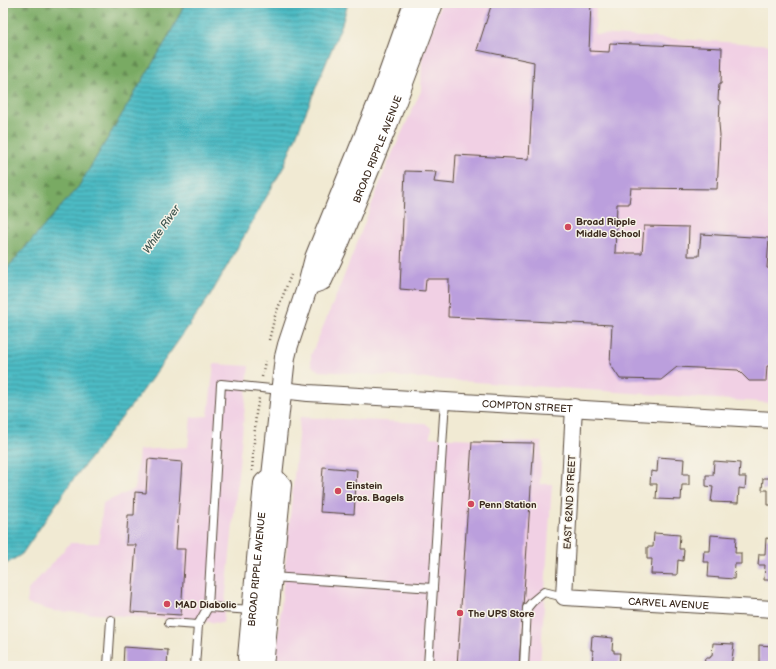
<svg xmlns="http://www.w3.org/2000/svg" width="776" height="669" viewBox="0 0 776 669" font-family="'Balsamiq Sans',sans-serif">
  <defs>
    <pattern id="forest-firs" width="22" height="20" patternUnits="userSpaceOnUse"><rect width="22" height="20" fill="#79aa63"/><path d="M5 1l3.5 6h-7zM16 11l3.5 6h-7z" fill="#648b51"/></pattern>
    <pattern id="water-rules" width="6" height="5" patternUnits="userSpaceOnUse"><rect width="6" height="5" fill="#4dbbc4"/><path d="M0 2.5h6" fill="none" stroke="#41989f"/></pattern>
  </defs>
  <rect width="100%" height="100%" fill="#f7f3e8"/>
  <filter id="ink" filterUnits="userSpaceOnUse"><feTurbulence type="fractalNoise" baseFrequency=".025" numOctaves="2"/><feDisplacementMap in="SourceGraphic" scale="8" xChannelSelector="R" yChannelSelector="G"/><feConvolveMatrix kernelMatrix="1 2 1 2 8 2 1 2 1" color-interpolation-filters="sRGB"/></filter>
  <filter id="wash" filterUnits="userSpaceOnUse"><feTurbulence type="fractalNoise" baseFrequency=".012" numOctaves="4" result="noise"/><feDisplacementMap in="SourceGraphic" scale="16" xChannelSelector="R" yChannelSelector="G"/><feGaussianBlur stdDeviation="0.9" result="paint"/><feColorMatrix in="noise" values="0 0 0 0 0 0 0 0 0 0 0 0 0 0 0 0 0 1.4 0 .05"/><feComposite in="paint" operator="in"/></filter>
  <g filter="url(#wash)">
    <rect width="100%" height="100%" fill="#f1ead3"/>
    <!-- built -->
    <path fill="#f1d0e4" d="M441 3H596L595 34 773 45V403L319 371 314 368 311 364V355L339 289 387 165 421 91 422 56Z
      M214 364 249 366 223 623 53 611 27 604 28 590 70 543H99L103 503 135 489 139 450 188 447 191 417 208 416Z
      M300 417 425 423 431 428 430 437 542 442 540 484H552L540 666H275Z"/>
    <!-- forest -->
    <path fill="url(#forest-firs)" stroke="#5a6a40" d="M3 3H185L169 36 79 186 3 273Z"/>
    <!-- water -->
    <path fill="url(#water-rules)" stroke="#447271" d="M185 3H348L342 24 283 168 210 296 142 392 72 481 22 554 3 566V273L79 186 169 36Z"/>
    <g id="blocks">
      <!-- building -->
      <path fill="#bb9fdd" d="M492 3H591L589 51 609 52 610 43 722 48 721 84H719L718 100 720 101 719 124 720 135 717 189 631 188 629 204H617L615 253H642L644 226 689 227 688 256H699L701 234 769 238 767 268 772 269 773 271 772 287H773V348L772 361 770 366H767L766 381H749L738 370 677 367 661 380 620 379 610 364 612 325 448 317 449 279H426L425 291 400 289 405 171 436 172 434 182 454 184 456 155 529 159 534 62 477 50Z
        M472 442 534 443 519 666H457Z
        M658 457 684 459 683 474H689V485H682L681 500 656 499 657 484H650L651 471 657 472Z
        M148 459 182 462 176 549H185L181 615 131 612 136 545H126L128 515H134L135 492 146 493Z
        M714 461 740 463 739 477H746L745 489 739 488 738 503 711 502 713 487 706 486V475H713Z
        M770 463H773V505H768V490H762L763 478H770Z
        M323 467 357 470 354 514 320 512Z
        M654 533 680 535 679 549H684L683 561 678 560 677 575 651 574 652 559H647V547H653Z
        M711 535 736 537 735 553H741V564H735L734 579 708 577 709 562H703L704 551H710Z
        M766 538 773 539V580H764L765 565H758L759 554H765Z
        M592 636 613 638 612 650H614V653H620L619 666H592L593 650H591Z
        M713 643 734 644 731 666H704L705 658H710L711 656H712Z
        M759 645 773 646V666H759Z
        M124 647 168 650 167 666H123Z"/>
    </g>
  </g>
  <g filter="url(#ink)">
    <use href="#blocks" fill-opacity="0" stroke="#564739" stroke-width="1"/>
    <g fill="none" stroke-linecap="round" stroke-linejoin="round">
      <defs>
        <path id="service" d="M272 577 433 588
          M208 607 252 610
          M169 623 198 625
          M108 666 111 620
          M195 666 198 625 208 607 221 384 281 390
          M428 666 445 400
          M524 666 527 608 532 602 544 592 564 597"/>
        <g id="minor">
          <path id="s1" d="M281 390 308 393 773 420"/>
          <path id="s2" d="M574 407 564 597 773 609"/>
        </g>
        <g id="tertiary">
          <path id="s3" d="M308 285 322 280 336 250 386 128 433 3"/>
          <path id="s4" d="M252 666 248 657 264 483 272 476 285 357 288 345 308 285 315 258 382 93 414 3"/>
          <path d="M263 666 281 485 272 476"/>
        </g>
      </defs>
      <!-- service casing -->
      <use href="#service" stroke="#564739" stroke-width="10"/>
      <!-- minor casing -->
      <use href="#minor" stroke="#564739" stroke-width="18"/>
      <!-- tertiary casing -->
      <use href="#tertiary" stroke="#564739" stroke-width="22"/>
      <!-- path -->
      <path stroke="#564739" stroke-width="2.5" stroke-dasharray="1 3" stroke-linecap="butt" d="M269 340 275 316 291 275
        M262 377 265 361
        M252 471 256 413 259 398"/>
      <!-- service -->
      <use href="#service" stroke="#fff" stroke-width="8"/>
      <!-- minor -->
      <use href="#minor" stroke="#fff" stroke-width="16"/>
      <!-- tertiary -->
      <use href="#tertiary" stroke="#fff" stroke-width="20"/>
    </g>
  </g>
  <!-- markers -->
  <g fill="#d1495b" stroke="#f7f3e8" stroke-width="1.5">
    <circle cx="568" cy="227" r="4"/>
    <circle cx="338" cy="491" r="4"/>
    <circle cx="471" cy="504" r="4"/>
    <circle cx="167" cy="604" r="4"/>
    <circle cx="460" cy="613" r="4"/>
  </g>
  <g text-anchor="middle" stroke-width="3" stroke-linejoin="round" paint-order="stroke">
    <!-- street labels -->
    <g font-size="10" fill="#3b2a1e" stroke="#f7f3e8">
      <text dy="4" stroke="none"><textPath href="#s3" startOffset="157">BROAD RIPPLE AVENUE</textPath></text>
      <text dy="4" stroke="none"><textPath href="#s1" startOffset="247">COMPTON STREET</textPath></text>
      <text transform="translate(569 502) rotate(-87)" y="4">EAST 62ND STREET</text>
      <text dy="4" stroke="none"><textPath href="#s4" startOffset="98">BROAD RIPPLE AVENUE</textPath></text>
      <text dy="4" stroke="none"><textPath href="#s2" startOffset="295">CARVEL AVENUE</textPath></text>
    </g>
    <!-- poi labels -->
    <g font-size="10" font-weight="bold" fill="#3b2a1e" stroke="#f7f3e8" text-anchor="start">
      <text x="576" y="225">Broad Ripple<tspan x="576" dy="12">Middle School</tspan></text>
      <text x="346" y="489">Einstein<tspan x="346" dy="12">Bros. Bagels</tspan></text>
      <text x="479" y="508">Penn Station</text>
      <text x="175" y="608">MAD Diabolic</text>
      <text x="468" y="617">The UPS Store</text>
    </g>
    <!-- water labels -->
    <g font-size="11" font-style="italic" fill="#405650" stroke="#f7f3e8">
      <text transform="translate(161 229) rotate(-55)" y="4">White River</text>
    </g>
  </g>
  <!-- margin -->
  <rect width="776" height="669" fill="none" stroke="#f7f3e8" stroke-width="16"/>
</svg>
